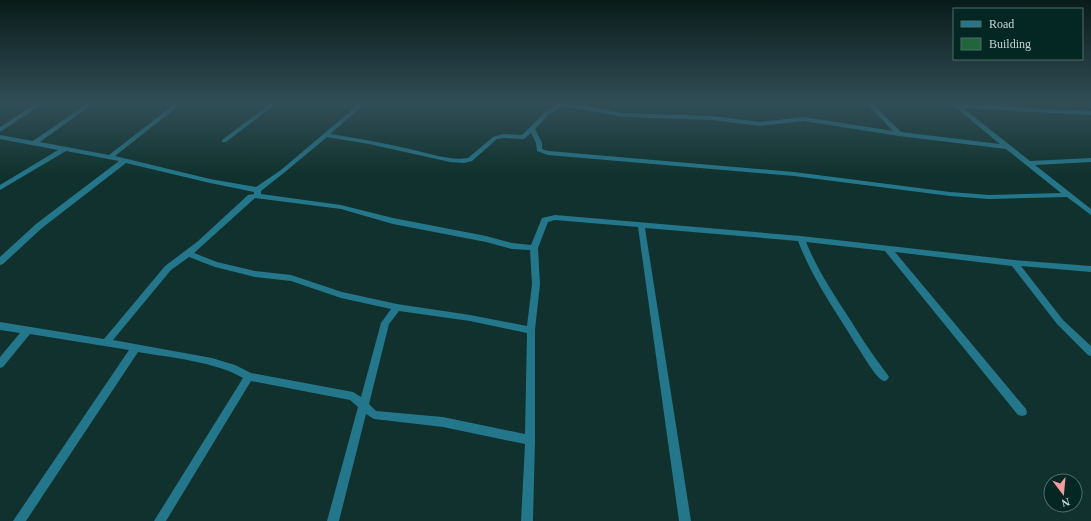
<svg xmlns="http://www.w3.org/2000/svg" width="1091" height="521" viewBox="0 0 1091 521" font-family="'Times New Roman',serif">
  <rect width="100%" height="100%" fill="#10312d"/>
  <g fill="none" stroke-linecap="round" stroke-linejoin="round">
    <!-- street -->
    <path fill="#24768b" fill-rule="evenodd" d="M37 103H44L0 132V127Z
      M88 103H94L40 142 109 155 176 103H182L115 156 210 179 256 187 281 170 360 103H366L330 134C357 138 383 143 410 149 428 153 449 161 468 158L493 137 503 134 522 135 545 112 558 104 557 103H568L624 113 712 116 760 122 804 117 893 131 866 103H872L901 132 1000 144 950 103H956L958 104 1091 111V115L963 108 1030 161 1091 158V162L1035 165 1091 209V215L1067 197 989 199 950 196 794 176 548 155 537 151 536 143 531 133 524 139 503 138 497 139 472 161 464 163 450 162 369 144 327 137 285 172 261 191V194L341 205 393 218 486 236 512 243 531 245 542 218 555 215 801 236 1014 260 1091 266V272L1021 266 1063 320 1091 346V356L1088 355 1057 324 1012 266 895 252 1026 409 1027 412 1026 415 1022 416 1018 415 885 251 806 242C817 269 833 293 849 318 861 337 873 356 887 374L889 377 887 380C885 381 884 382 882 380 875 377 860 350 855 343 835 310 812 278 798 241L645 228 691 521H679L638 227 555 220 548 222 538 248 540 284 535 330V440L533 521H521L525 444 443 427 374 419 366 414 339 521H327L358 407 350 400 251 381 166 521H154L243 378C217 362 168 357 138 352L26 521H13L129 350 30 334 3 367 0 368V357L20 333 0 330V322L104 339 165 266 197 242 248 195 254 194V192L210 183 126 163 42 228 3 264 0 265V257L36 224 119 161 66 151 0 190V185L58 150 0 139V135L33 141ZM564 106 624 117 712 120 760 126 804 121 899 136 1006 149 1061 193 989 195 950 192 794 172 549 151 542 149V143L535 129 549 114ZM255 198 341 209 393 224 486 242 512 249 530 250 532 284 527 326 470 315 397 304 342 292 291 275 255 271 217 262 194 253ZM189 257 215 267 255 277 291 281 341 298 391 309 381 323 361 397 353 392 251 373 235 365 212 358 113 340 171 270ZM399 311 470 321 527 333 525 434 443 417 376 411 369 404 389 324Z
      M271 103H277L226 142H222V140Z"/>
  </g>
  <!-- wall -->
  <path fill="#1c5832" d="M1049 103H1072V104L1069 108H1053Z"/>
  <!-- building -->
  <path fill="#20663a" stroke="#164729" d="M1057 103H1072V104Z"/>
  <!-- sky -->
  <linearGradient id="sky" x2="0" y2="1"><stop stop-color="#091b19"/><stop offset="0.59" stop-color="#314e57"/><stop offset="1" stop-color="#314e57" stop-opacity="0"/></linearGradient>
  <rect width="1091" height="176" fill="url(#sky)"/>
  <!-- legend -->
  <rect x="953" y="8" width="130" height="52" fill="#052723" stroke="#516d69"/>
  <rect x="961" y="21" width="20" height="6" fill="#24768b" stroke="#516d69"/>
  <text x="989" y="28" font-size="12" fill="#c4d6d3">Road</text>
  <rect x="961" y="38" width="20" height="12" fill="#20663a" stroke="#516d69"/>
  <text x="989" y="48" font-size="12" fill="#c4d6d3">Building</text>
  <!-- north arrow -->
  <g transform="translate(1063 493) rotate(164)"><circle r="19" fill="#052723" stroke="#516d69"/>
  <path d="M0-3L7 15L0 10L-7 15Z" fill="#f59b9d"/>
  <text y="-6" font-size="11" font-weight="bold" text-anchor="middle" fill="#c4d6d3">N</text>
  </g>
</svg>
